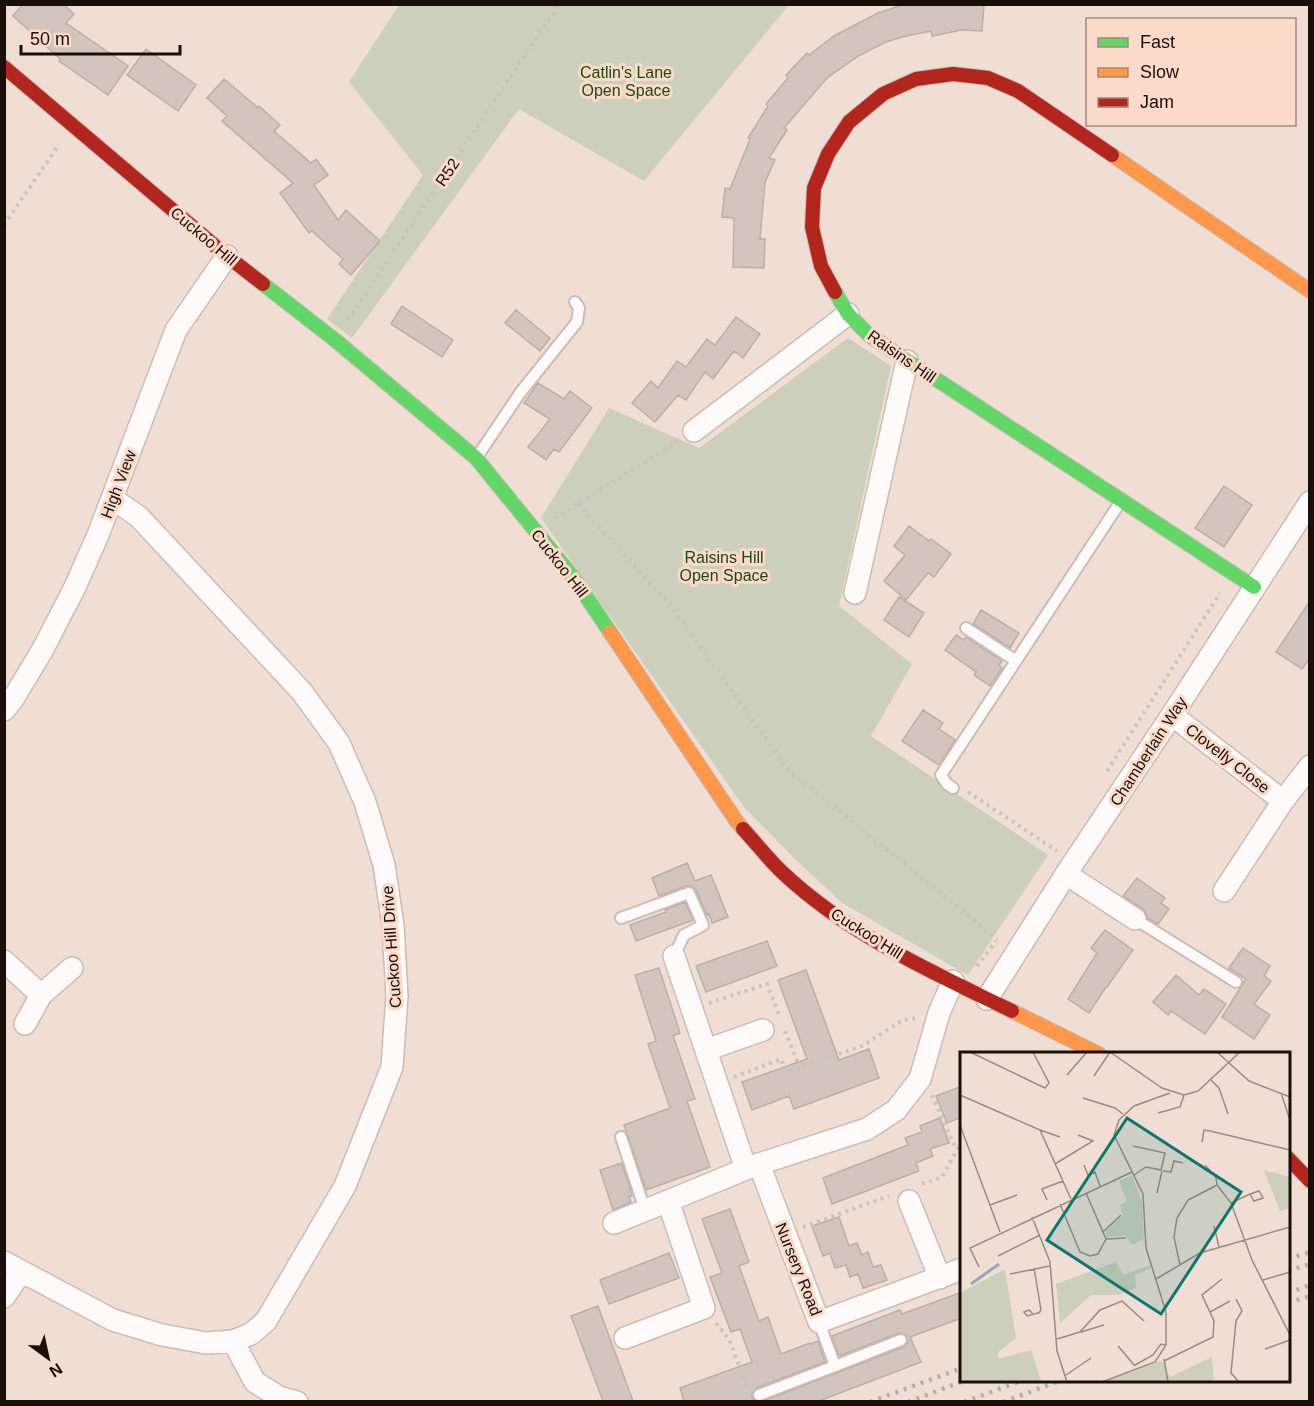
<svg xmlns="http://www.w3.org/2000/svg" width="1314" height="1406" viewBox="0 0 1314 1406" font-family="Arial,sans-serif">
  <rect width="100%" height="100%" fill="#f0ded4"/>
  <!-- green -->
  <path fill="#cccfbc" d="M399 5H789L644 181 519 109 352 338 327 319 423 175 349 82Z
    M848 338 891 366 839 606 912 664 871 736 1048 855 968 975 842 903 795 859 744 807 541 518 609 408 699 448Z"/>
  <!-- building -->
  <path fill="#d3c5bd" stroke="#bcafa7" stroke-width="1.5" d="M23 4H63L74 14 66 23 128 66 108 95 59 61 60 59 13 16Z
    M906 4H984L982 31 961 30 932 36 931 31 902 37 886 42 860 55 827 78 784 128 787 130 769 158 775 160 765 182 760 239H765L764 268 733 267 734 218 722 217 725 188 730 189 750 139 748 138 768 106 766 104 788 78 786 75 807 53 809 55 834 36 878 13Z
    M146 49 196 85 178 111 127 75Z
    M224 79 258 108 259 106 280 125 274 131 311 163 316 159 328 175 314 185 338 220 346 210 380 241 351 275 339 264 343 259 312 231 309 233 280 193 293 183 222 121 227 116 207 98Z
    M402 306 453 340 442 357 391 324Z
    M516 310 550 338 540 351 505 323Z
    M736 317 760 334 743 358 734 351 713 379 705 372 686 400 678 395 655 422 632 403 651 381 658 388 677 361 686 367 707 339 715 345Z
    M538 383 564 399 570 391 592 408 559 452 554 449 546 460 528 447 550 419 524 403Z
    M1224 486 1252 505 1224 547 1195 528Z
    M909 526 929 541 931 539 951 554 934 577 928 573 906 600 884 581 905 555 894 546Z
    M899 597 924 613 909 637 884 620Z
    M1310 601V658L1302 669 1276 652Z
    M981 610 1019 633 1010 648 973 624Z
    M956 635 964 640 966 637 1002 661 999 665 1002 668 990 686 974 675 976 672 945 650Z
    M923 710 943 723 939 729 955 740 939 765 902 741Z
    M687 863 695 881 711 875 728 917 712 923 709 914 707 915 696 890 691 886H686L659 896 652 878Z
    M1137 878 1165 898 1161 903 1169 909 1158 924 1147 918 1146 913 1142 908 1123 896Z
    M685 902 693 920 636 941 630 925 666 912 665 910Z
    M1105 930 1133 950 1107 987H1106L1089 1013 1068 999 1097 953 1091 948Z
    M767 941 777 966 706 992 696 966Z
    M1243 948 1270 966 1264 976 1271 981 1254 1004 1270 1015 1254 1039 1222 1017 1246 979 1229 968Z
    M659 968 680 1033 673 1036 695 1099 687 1101 710 1167 646 1190 624 1125 670 1108 648 1044 656 1041 635 975Z
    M806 970 839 1060 869 1049 879 1078 794 1109 789 1096 752 1110 742 1082 807 1059 778 980Z
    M1176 975 1199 995 1204 989 1226 1004 1205 1034 1171 1011 1168 1015 1153 1002Z
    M962 1086V1117L947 1123 936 1096Z
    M940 1118 949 1143 930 1149 933 1156 916 1163 919 1171 832 1204 823 1178 908 1145 905 1138 922 1132 920 1126Z
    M622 1163 632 1196 629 1197 631 1202 613 1210 600 1170Z
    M730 1209 749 1262 739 1266 759 1321 768 1317 781 1354 810 1343 811 1344 818 1341 825 1362 756 1388 752 1394V1398L756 1401H684L680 1388 752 1362 740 1329 731 1332 710 1277 722 1273 702 1219Z
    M839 1217 849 1246 857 1243 862 1255 868 1252 873 1267 881 1265 887 1280 863 1288 858 1274 850 1277 846 1265 835 1268 830 1253 823 1256 812 1226Z
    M669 1253 679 1278 609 1304 600 1280Z
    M962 1292V1318L910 1337 921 1362 819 1401H763L904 1347 907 1344 908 1341 906 1335 899 1333 839 1356 832 1336 900 1310 902 1314Z
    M598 1306 633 1401H603L571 1316Z"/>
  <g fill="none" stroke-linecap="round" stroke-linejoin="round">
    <defs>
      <path id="lane" d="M477 457 520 393 577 322 579 308 575 302
        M966 628 1016 661
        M953 788 947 784 941 775 1121 501
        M621 918 689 893 703 925 684 935 674 956
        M1135 919 1236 982
        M621 1137 645 1210
        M819 1322 835 1366 901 1340
        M759 1395 835 1366"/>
      <path id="street" d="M694 431 848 314
        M855 593 907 361
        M4 710 13 699 43 649 75 587 98 535 176 330 227 256
        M1172 715 1283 801 1310 766
        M1066 874 1135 919
        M1224 891 1283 801
        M674 956 746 1169 758 1164
        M4 961 41 995
        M953 981 939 1013 920 1079 896 1110 867 1129 759 1164 819 1322 962 1269
        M987 999 1066 874 1172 715 1310 502
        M25 1024 41 995 72 968
        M706 1050 763 1030
        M909 1201 940 1278
        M614 1223 668 1201
        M4 1262 113 1320 162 1335 206 1343 233 1341 251 1334 266 1321 345 1186 392 1067 397 996 393 925 384 865 365 802 339 743 302 692 139 517 113 499
        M4 1297 21 1272
        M625 1338 704 1308 668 1201 746 1169
        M233 1341 255 1382 279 1397 297 1402"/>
      <path id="fast" d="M263 284 335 340 476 458 573 577 610 632
        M835 292 848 314 870 336 1254 587"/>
      <path id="slow" d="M1112 155 1310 291
        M610 632 737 822 743 829
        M1012 1011 1099 1054"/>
      <path id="jam" d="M4 67 227 256 263 284
        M835 292 821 266 812 227 814 188 828 154 849 122 883 94 916 79 953 74 988 78 1018 91 1112 155
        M743 829C756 843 769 860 783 873 849 935 932 972 1012 1011
        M1288 1158 1310 1181"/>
    </defs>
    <!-- lane casing -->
    <use href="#lane" stroke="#cbbcb5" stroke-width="14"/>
    <!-- street casing -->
    <use href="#street" stroke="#cbbcb5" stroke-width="24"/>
    <!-- fast casing -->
    <use href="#fast" stroke="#cbbcb5" stroke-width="16"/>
    <!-- slow casing -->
    <use href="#slow" stroke="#cbbcb5" stroke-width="16"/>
    <!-- jam casing -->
    <use href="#jam" stroke="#cbbcb5" stroke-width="16"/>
    <!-- path -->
    <path stroke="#cac4c1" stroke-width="4" stroke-dasharray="3 4.5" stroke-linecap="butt" d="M4 225 58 146
      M348 320 559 4
      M578 504 671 606 789 771 913 870 997 940
      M555 518 678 441
      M1107 771 1220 593
      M968 792 1057 851
      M977 966 996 941
      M709 1003 767 984 779 1015
      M785 1031 799 1066
      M734 1077 781 1059 786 1072 862 1046 903 1020 917 1018
      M932 1095 956 1149
      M922 1184 942 1177 962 1141
      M803 1227 889 1196
      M716 1323 729 1339 747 1386"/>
    <!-- lane -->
    <use href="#lane" stroke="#fdfaf9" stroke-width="10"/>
    <!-- street -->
    <use href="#street" stroke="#fdfaf9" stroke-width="21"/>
    <!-- fast -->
    <use href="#fast" stroke="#63d668" stroke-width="14"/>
    <!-- slow -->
    <use href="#slow" stroke="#ff974d" stroke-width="14"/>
    <!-- jam -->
    <use href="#jam" stroke="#b3261e" stroke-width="14"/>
    <!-- rail -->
    <path stroke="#b4b0af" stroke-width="4.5" stroke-dasharray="3 6" stroke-linecap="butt" d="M1288 1259 1310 1252
      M1288 1271 1310 1264
      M1288 1293 1310 1285
      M1288 1303 1310 1296
      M870 1402 962 1368
      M908 1402 966 1380
      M964 1402 1023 1380
      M1003 1402 1062 1380"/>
  </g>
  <g text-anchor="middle" stroke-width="6" stroke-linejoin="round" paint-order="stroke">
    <!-- park labels -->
    <g font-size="16" fill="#1e4811" stroke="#fbdac9">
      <text x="626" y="78">Catlin's Lane<tspan x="626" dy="18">Open Space</tspan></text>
      <text x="724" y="563">Raisins Hill<tspan x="724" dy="18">Open Space</tspan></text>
    </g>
    <!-- street labels -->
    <g font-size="16" fill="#1a0f09" stroke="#fbdac9">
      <text transform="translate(447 172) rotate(-56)" y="6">R52</text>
      <text transform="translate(204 236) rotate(40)" y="6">Cuckoo Hill</text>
      <text transform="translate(902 356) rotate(35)" y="6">Raisins Hill</text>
      <text transform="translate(118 484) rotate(-69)" y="6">High View</text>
      <text transform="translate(560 563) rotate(52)" y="6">Cuckoo Hill</text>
      <text transform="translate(1148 751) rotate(-57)" y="6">Chamberlain Way</text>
      <text transform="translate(1228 758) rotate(38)" y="6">Clovelly Close</text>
      <text transform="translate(867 933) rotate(32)" y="6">Cuckoo Hill</text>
      <text transform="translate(391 947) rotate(-94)" y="6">Cuckoo Hill Drive</text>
      <text transform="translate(799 1269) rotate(68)" y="6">Nursery Road</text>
    </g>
  </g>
  <!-- overview -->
  <g transform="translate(960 1052)">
    <rect width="330" height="330" fill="#f0ded4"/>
    <path d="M304 118 330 125V156L320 159ZM172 123 182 150 184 187 172 193 166 184 147 185 145 180 163 163 160 153 167 149 159 129ZM156 210 163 223 190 213 191 216 175 223 176 236 158 243H131L100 271 96 232ZM45 217 56 286 38 300V307L71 298 81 329 0 330V241ZM252 305 254 330H145L200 309 204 311 210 325Z" fill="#cccfbc"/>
    <path fill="none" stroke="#96a8be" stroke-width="3" d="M11 232 39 212"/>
    <path fill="none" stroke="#9a8b83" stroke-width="1.5" d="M10 0 85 36 89 31 73 0M150 0 202 36 224 43 238 39 280 0M257 0 289 29 330 45M107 23 127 0M134 24 150 0M250 27 259 36 268 62M321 41 330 68M0 43 80 78 111 147M123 46 155 56 163 62M198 61 220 55 224 43M0 73 40 180M80 78 100 85M242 90 244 78 250 79 330 98M173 94 205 101 201 118 186 115 174 123M95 112 133 89 118 83M124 113 128 123 135 120 140 134M245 113 256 125 257 133M203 119 211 120 214 109 223 111M197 141 202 119M87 148 82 137 103 129M271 151 290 142 299 139 303 146 294 149 290 142M100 152 120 200 130 204 138 202 146 187 126 141M30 153 57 143M72 165 90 210 97 299 107 330M254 174 259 195M143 180 161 163M146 187 166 186M38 204 80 183M220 213 214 185 217 166 228 148 257 133 271 151 292 208 330 283M19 215 10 196 172 120M50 222 90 214M196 227 240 201 330 175M303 228 330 220M276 247 282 259 276 269 271 321 279 330M250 260 270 249M73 262 69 258 64 260 67 264 78 261H79L81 258 74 216M121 280 144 273M97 287 120 280 140 258 162 249 184 269M158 294 175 314M305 297 330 288M204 307 208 330M204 309 253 285 254 269 242 243 262 227M175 313 193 303 201 292 206 293M106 323 131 306M142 330 195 310 206 293V260L186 196 183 142 154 83 159 68 174 54 210 41"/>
    <path fill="#0f766e" fill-opacity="0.15" stroke="#0f766e" stroke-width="3" d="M167 66 281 140 201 262 87 188Z"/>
    <rect width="330" height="330" fill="none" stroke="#1a0f09" stroke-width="3"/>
  </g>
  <!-- border -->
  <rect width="1314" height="1406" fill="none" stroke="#1a0f09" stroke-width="12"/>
  <!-- legend -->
  <rect x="1086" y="18" width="210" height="108" fill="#fbdac9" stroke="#a1897c" stroke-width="1.5"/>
  <rect x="1098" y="38" width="30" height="9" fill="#63d668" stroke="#a1897c" stroke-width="1.5"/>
  <text x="1140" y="48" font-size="18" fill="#1a0f09">Fast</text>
  <rect x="1098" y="68" width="30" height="9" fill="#ff974d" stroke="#a1897c" stroke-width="1.5"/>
  <text x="1140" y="78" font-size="18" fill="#1a0f09">Slow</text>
  <rect x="1098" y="98" width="30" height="9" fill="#b3261e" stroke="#a1897c" stroke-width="1.5"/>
  <text x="1140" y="108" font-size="18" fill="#1a0f09">Jam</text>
  <!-- north arrow -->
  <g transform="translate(48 1358) rotate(147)" stroke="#fbdac9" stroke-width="4.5" paint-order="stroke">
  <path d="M0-4.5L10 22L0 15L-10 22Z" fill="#1a0f09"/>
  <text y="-9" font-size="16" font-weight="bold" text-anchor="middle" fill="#1a0f09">N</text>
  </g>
  <!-- scale -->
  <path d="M21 45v9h159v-9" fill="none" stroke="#1a0f09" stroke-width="3"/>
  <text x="30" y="45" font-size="18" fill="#1a0f09" stroke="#fbdac9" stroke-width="4.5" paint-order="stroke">50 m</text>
</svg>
